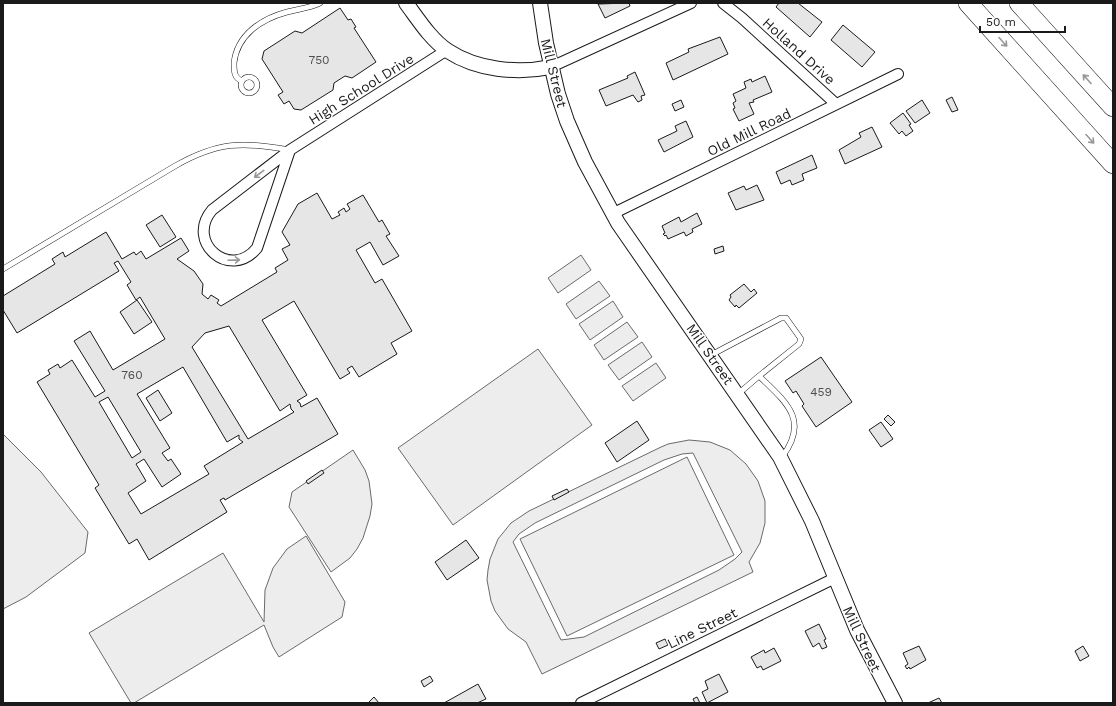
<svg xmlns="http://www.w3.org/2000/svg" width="1116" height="706" viewBox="0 0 1116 706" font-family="'Work Sans',sans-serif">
  <rect width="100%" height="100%" fill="#fff"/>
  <!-- built -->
  <path fill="#ededed" stroke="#6a6a6a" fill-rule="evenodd" d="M581 255 591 270 558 293 548 278Z
    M599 281 610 296 576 319 566 304Z
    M613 301 623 317 590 340 579 324Z
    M627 322 638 337 604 360 594 345Z
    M642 342 652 357 619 380 608 365Z
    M538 349 592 425 453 525 398 448Z
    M656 363 666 378 633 401 622 386Z
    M3 434 41 472 88 532 85 553 26 597 3 609Z
    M689 440 710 442 730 450 746 464 758 481 765 501V523L760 543 749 562 753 572 542 674 526 642 508 629 495 611 491 601 487 580 488 570 490 559 498 539 511 523 529 511 659 448 668 444ZM693 453 742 552 735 559 719 570 584 637 561 640 513 542 519 534 535 523 664 460 682 454Z
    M353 450 365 470 369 481 372 504 370 516 363 538 357 549 350 558 331 572 289 507 292 492Z
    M687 457 734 555 567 636 520 539Z
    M306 536 345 602 342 617 279 657 273 647 264 625 134 703H131L89 633 223 553 264 622 265 590 273 568 287 549Z"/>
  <!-- building -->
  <path fill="#e6e6e6" stroke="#1a1a1a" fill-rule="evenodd" d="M629 3 630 6 605 18 598 4Z
    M779 3H798L822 22 810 37 776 7Z
    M340 8 348 20 351 19 356 27 354 28 376 62 352 78 345 76 334 83 333 90 301 110 294 109 289 101 284 104 278 95 283 92 262 59 264 51 295 31 302 33Z
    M843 25 875 52 862 67 831 40Z
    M720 37 728 54 673 80 666 63 689 52 688 49Z
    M635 72 645 95 641 96 642 100 638 102 633 95 606 106 599 90 628 78 627 76Z
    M765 76 772 92 753 100 754 102 749 103 754 114 739 121 733 109 735 108 733 103 736 101 733 94 746 88 744 82 751 79 752 82Z
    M952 97 958 110 952 112 946 100Z
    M681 100 684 107 675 111 672 104Z
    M922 100 930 113 915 123 906 111Z
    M903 113 911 124 909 125 913 131 906 136 902 131 899 134 890 123Z
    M686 121 693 137 664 152 658 140 677 131 675 126Z
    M872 127 882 147 845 164 839 150 861 137 859 133Z
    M812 155 817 168 802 174 804 180 792 185 790 180 781 184 776 172Z
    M757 185 764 200 736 210 728 193 744 186 746 190Z
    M317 193 332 219 340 215 338 212 344 208 346 212 350 209 347 204 363 195 379 222 382 220 390 234 386 236 399 256 383 265 370 242 356 250 375 283 382 279 412 331 391 343 397 354 359 377 352 366 347 369 350 373 340 379 294 301 262 320 307 395 297 401 300 403 301 407 317 398 338 434 225 500 224 498 220 500 227 512 149 560 137 539 129 544 95 488 99 485 37 382 50 374 48 370 58 364 60 368 72 360 95 397 105 391 74 341 90 331 113 370 165 339 140 297 136 300 127 285 131 282 118 261 114 263 119 271 17 333 3 310V296L55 264 52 259 63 252 65 257 106 232 122 259 134 252 136 255 141 251 146 259 181 238 189 251 177 259 194 271 203 284 202 294 208 299 211 295 219 300 217 303 221 306 277 272 275 268 288 260 282 249 290 245 282 232 298 204ZM229 326 280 411 290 404 291 409 294 412 248 439 192 347 205 333ZM183 367 227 442 239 435V439L243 442 204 466 209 474 141 514 128 493 146 481 136 464 144 459 162 487 181 474 171 459 168 461 162 453 170 448 137 394ZM108 397 141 452 132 458 99 402Z
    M697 213 702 224 692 229 693 232 686 236 684 232 668 239 666 235 665 236 663 234 665 233 662 226 679 217 681 222Z
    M162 215 176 237 160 247 146 225Z
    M723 246 724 251 715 254 714 249Z
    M744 284 751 292 754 289 757 293 739 308 736 305 735 307 729 300 731 297 730 295Z
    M137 300 152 322 134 334 120 312Z
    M821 357 852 402 816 427 802 406 804 404 796 391 793 393 785 381Z
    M158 390 172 413 160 421 146 398Z
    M888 415 895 422 891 426 884 419Z
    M637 421 649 440 617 462 605 443Z
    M881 422 893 439 881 447 869 430Z
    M322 470 324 473 308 484 306 481Z
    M567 489 569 492 554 500 552 496Z
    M466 540 479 558 447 580 435 562Z
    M819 624 826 639 824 640 827 647 822 649 819 643 813 647 805 631Z
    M665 639 668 645 659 649 656 643Z
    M919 646 926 660 910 669 909 667 907 669 905 666 908 664 903 653Z
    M1083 646 1089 656 1080 661 1075 651Z
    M774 648 781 661 763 670 761 666 757 668 751 657 764 650 765 653Z
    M719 674 728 692 707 703 702 692 708 689 705 681Z
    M430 676 433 681 424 687 421 681Z
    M478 684 486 699 477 703H444Z
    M374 697 379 703H368Z
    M697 697 700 703H695L693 699Z
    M939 698 942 703H928Z"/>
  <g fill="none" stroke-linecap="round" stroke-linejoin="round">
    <defs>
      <path id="lane" d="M241 85a8 8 0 1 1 16 0a8 8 0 1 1-16 0Z
        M242 81C234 78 234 71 234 63 237 35 261 19 287 12 298 9 310 8 320 3
        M3 269 175 166C217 142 242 141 289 150
        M711 355 781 318H786L801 339 799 344 759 376C786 402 810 420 782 457
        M738 394 759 376"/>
      <path id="street" d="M723 3 742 18 836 104
        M551 67 691 3
        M290 150 257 248C230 281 185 242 212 210L290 150 447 50
        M612 214 898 74
        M581 703 835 578"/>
      <path id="secondary" d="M406 3C418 19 431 40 448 51 477 70 517 74 551 67
        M540 3 546 43 558 94 567 121 585 162 618 223 780 457 812 521 857 630 895 703"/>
      <path id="highway" d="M968 3 1113 164
        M1019 3 1113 107"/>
    </defs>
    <!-- lane casing -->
    <use href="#lane" stroke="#1a1a1a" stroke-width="6"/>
    <!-- street casing -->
    <use href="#street" stroke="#1a1a1a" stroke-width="12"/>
    <!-- secondary casing -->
    <use href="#secondary" stroke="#1a1a1a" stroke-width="16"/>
    <!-- highway casing -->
    <use href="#highway" stroke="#1a1a1a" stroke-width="20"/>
    <!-- lane -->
    <use href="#lane" stroke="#fff" stroke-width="5"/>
    <!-- street -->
    <use href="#street" stroke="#fff" stroke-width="10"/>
    <!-- secondary -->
    <use href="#secondary" stroke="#fff" stroke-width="14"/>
    <!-- highway -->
    <use href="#highway" stroke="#fff" stroke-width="19"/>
  </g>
  <!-- one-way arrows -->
  <defs><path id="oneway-shaft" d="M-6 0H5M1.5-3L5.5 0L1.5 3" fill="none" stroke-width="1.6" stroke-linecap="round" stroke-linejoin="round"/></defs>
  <g stroke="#989898">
    <use href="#oneway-shaft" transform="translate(1003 42) rotate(48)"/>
    <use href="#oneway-shaft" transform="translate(1087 79) rotate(-132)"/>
    <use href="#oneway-shaft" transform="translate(1090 139) rotate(48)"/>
    <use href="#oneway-shaft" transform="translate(259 174) rotate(143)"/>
    <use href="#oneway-shaft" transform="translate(234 260) rotate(-2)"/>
  </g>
  <g text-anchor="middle" stroke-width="3" stroke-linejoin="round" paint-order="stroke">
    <!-- number labels -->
    <g font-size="12" fill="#4d4d4d">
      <text x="319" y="64">750</text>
      <text x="132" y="379">760</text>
      <text x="821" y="396">459</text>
    </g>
    <!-- street labels -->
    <g font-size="14" fill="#1a1a1a" stroke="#fff">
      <text transform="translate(799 51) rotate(42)" y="5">Holland Drive</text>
      <text transform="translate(554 73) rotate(76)" y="5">Mill Street</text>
      <text transform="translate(361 89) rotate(-32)" y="5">High School Drive</text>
      <text transform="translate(749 132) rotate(-26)" y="5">Old Mill Road</text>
      <text transform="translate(710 354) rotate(55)" y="5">Mill Street</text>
      <text transform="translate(702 628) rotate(-26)" y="5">Line Street</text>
      <text transform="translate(862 639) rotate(65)" y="5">Mill Street</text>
    </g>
  </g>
  <!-- border -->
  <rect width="1116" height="706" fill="none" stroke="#1a1a1a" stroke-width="8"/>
  <!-- scale -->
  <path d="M980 26v6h85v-6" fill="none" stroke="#1a1a1a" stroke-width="2"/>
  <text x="986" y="26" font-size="12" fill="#1a1a1a" stroke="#ffffff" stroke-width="3" paint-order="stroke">50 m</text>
</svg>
